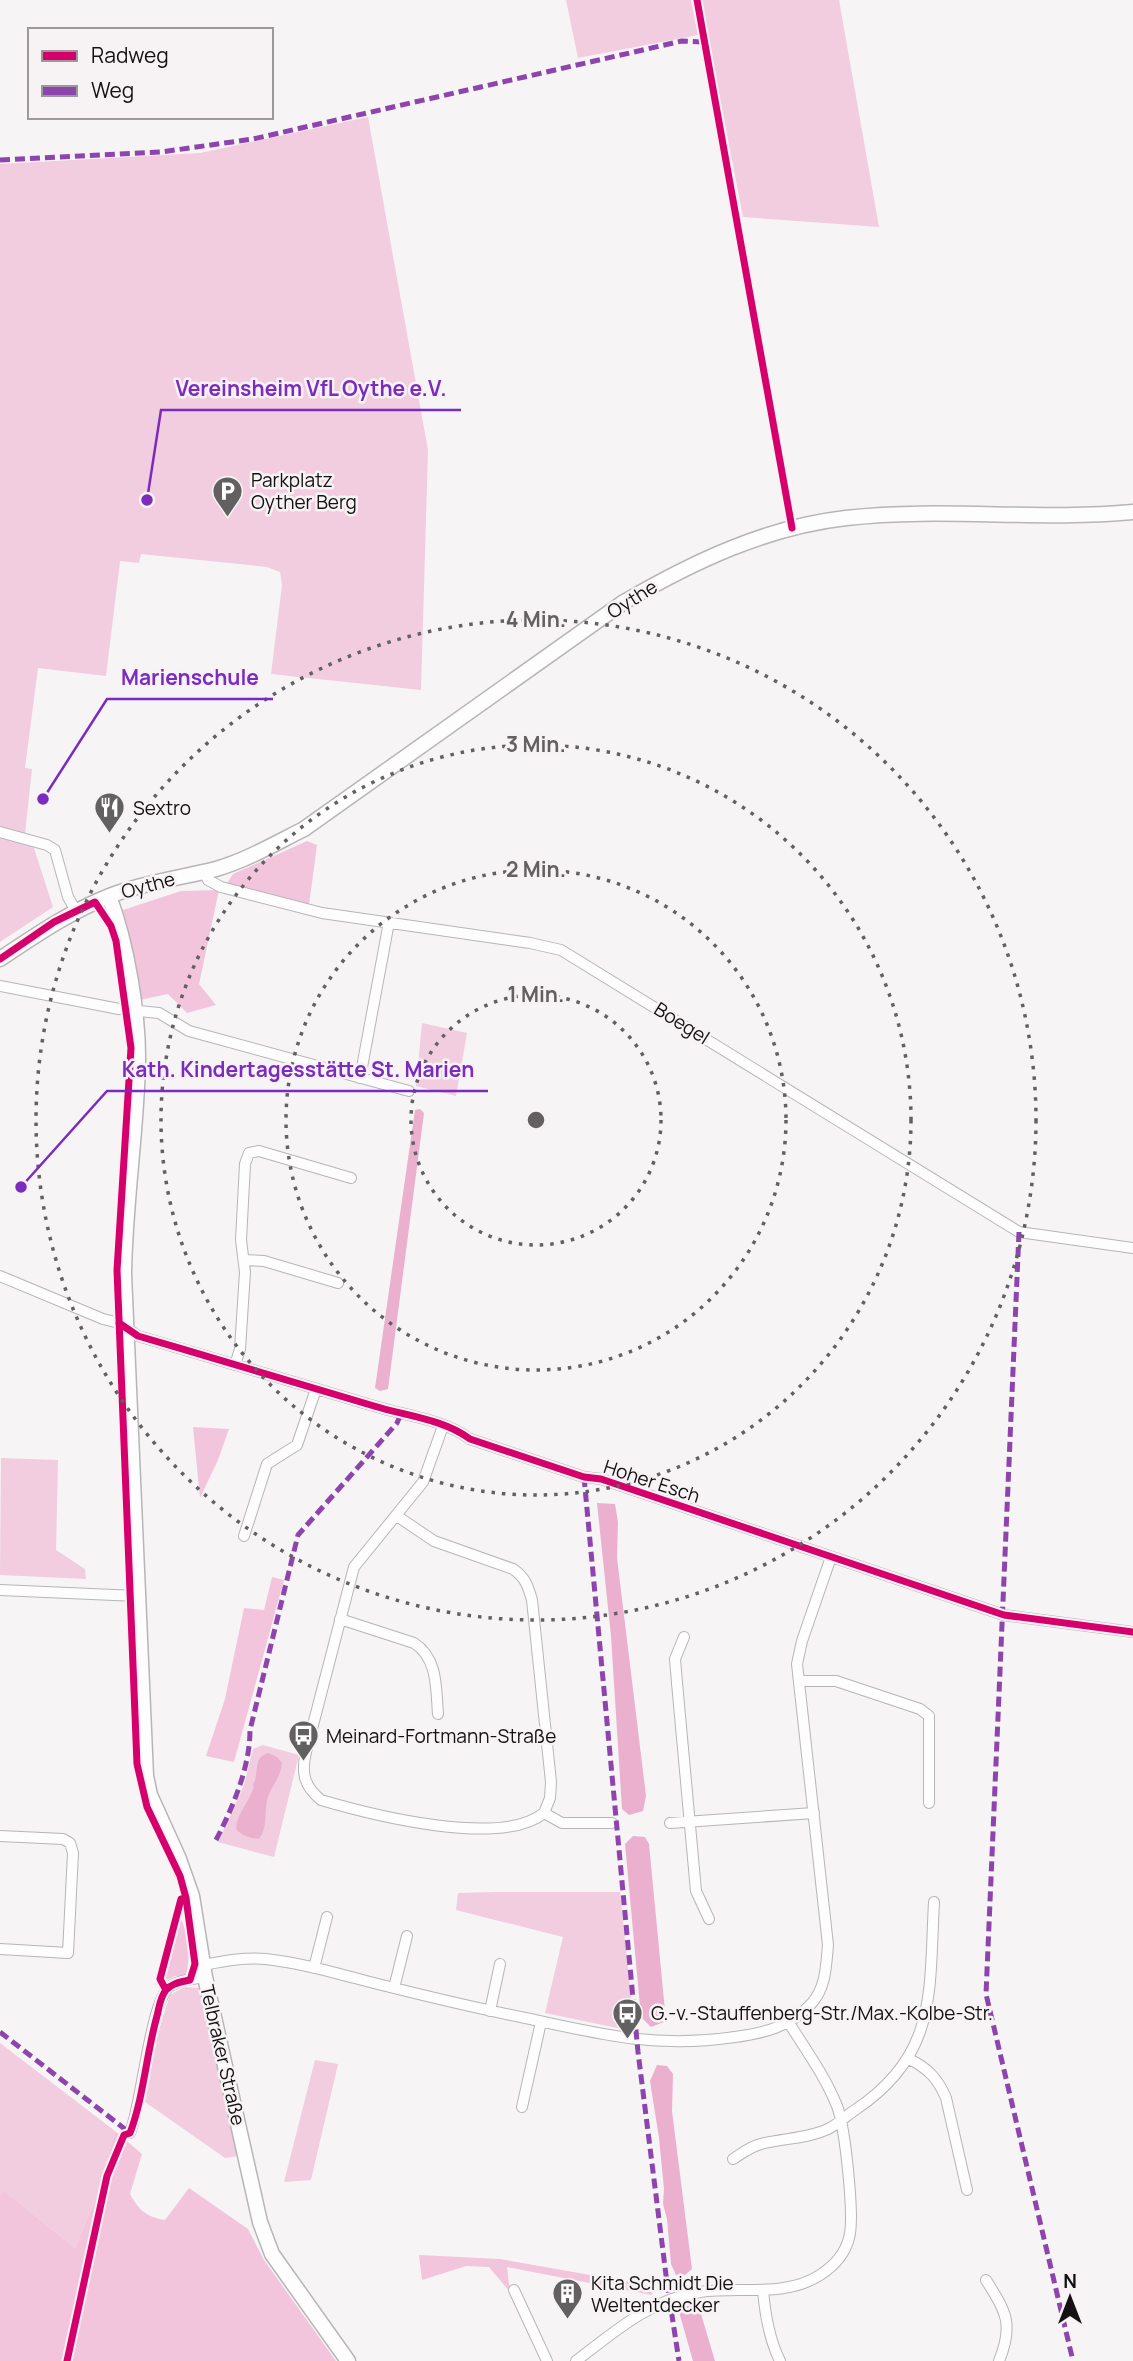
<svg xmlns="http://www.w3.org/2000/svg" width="1133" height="2361" viewBox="0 0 1133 2361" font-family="Manrope,sans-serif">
  <rect width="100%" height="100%" fill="#f6f4f5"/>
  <!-- green -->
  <path fill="#f1cddf" d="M566 0H691L698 35 578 58Z
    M701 0H839L879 227 743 217Z
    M368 117 428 450 421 690 271 674 282 585 280 572 267 567 141 554 139 563 120 561 106 676 38 668 25 768 32 769 25 834 0 826V164L200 153Z
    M0 836 33 845 53 907 0 942Z
    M422 1023 467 1033 456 1096 416 1086Z
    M1 1458 58 1460 56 1550 85 1569 86 1579 0 1575Z
    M263 1745 299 1755 274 1857 218 1842 244 1785 253 1749Z
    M496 1892H620L633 2016 624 2017 622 2029 545 2013 563 1937 456 1910 458 1893Z
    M184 1987 200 1988 239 2156 225 2158 145 2102 157 2036 170 1995Z
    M0 2043 115 2131 99 2190 75 2248 5 2192 0 2196Z
    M315 2060 338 2064 311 2180 284 2182Z"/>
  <!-- forest -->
  <path fill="#f3c5dd" d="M307 841 317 845 309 905 226 885 233 874Z
    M219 890 199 984 216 1005 187 1013 168 994 140 1000 123 910 181 891Z
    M193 1427 229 1429 218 1460 200 1498Z
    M272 1577 284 1580 234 1762 206 1756 225 1699 244 1608 264 1610Z
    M177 1913C189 1929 191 1956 186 1976H175L155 1985Z
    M115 2131 142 2154 130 2194C139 2210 146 2217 165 2220L189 2188 248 2229 264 2260 336 2361H0V2196L4 2191 75 2248 99 2190Z
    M419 2255 500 2259 653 2286 652 2295 507 2267 510 2292 489 2267 466 2266 422 2280Z"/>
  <!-- water -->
  <path fill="#eab0ce" d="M420 1109 424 1113 388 1389 380 1391 375 1388 415 1110Z
    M597 1503 615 1504 618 1522 617 1558 646 1796 643 1811 629 1815 622 1809 611 1636Z
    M268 1753 277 1757 282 1763C281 1776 274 1783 269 1794 263 1809 269 1826 259 1839 249 1838 243 1836 236 1829 237 1813 249 1802 254 1787L253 1785C260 1773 252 1758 268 1753Z
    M633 1836 645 1837 649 1844 665 2011 664 2022 651 2027 641 2017 625 1844Z
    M657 2065 667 2066 673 2074 672 2111 692 2269 685 2275H676L671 2264 667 2219 663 2204 664 2189 659 2138 650 2081Z
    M698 2304 715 2361H693L679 2312 683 2307Z"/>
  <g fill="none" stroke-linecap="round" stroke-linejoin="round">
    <defs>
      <path id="street" d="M0 832 47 845 55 850 68 897 76 911
        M204 871 208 880 221 887 322 913 530 943 561 950 1019 1232 1133 1248
        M0 986 119 1009 159 1013 189 1031 409 1091
        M360 1078 389 922
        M244 1260 264 1261 338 1283
        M0 1276 103 1319 119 1323 138 1336C217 1359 296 1383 374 1406 406 1416 443 1419 470 1439L584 1477 601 1479 1004 1615 1133 1632
        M235 1365 240 1349 245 1272 241 1240 245 1164 249 1153 259 1151 351 1178
        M443 1426 423 1482 354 1567 306 1752C301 1773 304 1786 321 1800 372 1815 501 1848 544 1813
        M397 1516 434 1541 513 1569C525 1577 528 1586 532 1600L551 1782 550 1798 544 1813
        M244 1536 267 1464 297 1445 316 1389
        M0 1590 137 1596
        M340 1619 414 1643C438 1658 436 1689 438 1714
        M684 1637 675 1659 677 1683 696 1891 709 1919
        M799 1681H836L920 1709 929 1716V1803
        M544 1813 562 1823H612
        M670 1823 814 1813
        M0 1836 63 1839 70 1843 73 1853 68 1953 0 1949
        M203 1965C224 1961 245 1957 266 1959 301 1963 336 1973 370 1982 425 1996 480 2009 535 2020 607 2036 660 2048 735 2037 764 2033 790 2027 811 2004 826 1988 826 1966 828 1945L797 1664 802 1641 831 1557
        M314 1968 327 1917
        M394 1988 407 1936
        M490 2011 500 1964
        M909 2059C928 2068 938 2079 946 2098L967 2190
        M522 2107 541 2022
        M130 2133C142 2103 150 2004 169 1987 178 1980 194 1979 205 1977
        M733 2159C741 2154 751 2146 761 2144 783 2138 807 2139 828 2129 838 2124 846 2116 855 2110 938 2055 929 1992 934 1902
        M986 2280C1006 2312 1014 2324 999 2361
        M514 2290 547 2361
        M763 2290C765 2314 769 2339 780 2361
        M576 2361C614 2332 651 2299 700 2292 739 2286 785 2298 820 2275 834 2266 845 2254 849 2238 855 2218 845 2127 837 2106 825 2076 806 2050 789 2023"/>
      <path id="secondary" d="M109 896C127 944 139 1014 138 1065 136 1135 125 1204 124 1274L146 1776 150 1795 179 1859 192 1896 205 1977 260 2222 272 2254 348 2361
        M0 959C36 935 71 911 112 895 145 882 181 878 216 869 247 860 276 843 304 829L624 602C693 562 766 527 846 518 942 507 1038 521 1133 512"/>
    </defs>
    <!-- street casing -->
    <use href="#street" stroke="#b7b5b6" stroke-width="12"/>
    <!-- secondary casing -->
    <use href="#secondary" stroke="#b7b5b6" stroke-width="17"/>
    <!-- street -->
    <use href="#street" stroke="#fefdfe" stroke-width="10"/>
    <!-- secondary -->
    <use href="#secondary" stroke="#fefdfe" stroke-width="14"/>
    <!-- quiet -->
    <path stroke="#8e44ad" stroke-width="5" stroke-dasharray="10 5" stroke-linecap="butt" d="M0 160 161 152 253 139 682 41 705 42
      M1019 1232 986 1994 1073 2361
      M584 1477 638 2052 667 2283 679 2361
      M216 1840C233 1807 250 1767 250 1730L298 1535 397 1423 401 1414
      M0 2032 130 2133"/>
    <defs>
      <path id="cycleway" d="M697 0 792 528
        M0 959 54 922 95 902 111 926 116 941 131 1048 117 1270 137 1764 147 1807 180 1876 186 1898 195 1964 190 1980C181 1982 172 1983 166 1990 160 1997 159 2008 157 2016 146 2055 144 2096 130 2133L124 2135 107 2176 67 2361
        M119 1323 138 1336C217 1359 296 1383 374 1406 406 1416 443 1419 470 1439L584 1477 601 1479 1004 1615 1133 1632
        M166 1990 160 1979 181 1899"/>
    </defs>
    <!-- cycleway casing -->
    <use href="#cycleway" stroke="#f7f3f5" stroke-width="11"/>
    <!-- cycleway -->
    <use href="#cycleway" stroke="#d6006c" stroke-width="7"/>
  </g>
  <!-- distance rings -->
  <g fill="none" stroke="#626061" stroke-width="3.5" stroke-dasharray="3.5 7">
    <circle cx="536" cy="1120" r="125"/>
    <circle cx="536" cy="1120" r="250"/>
    <circle cx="536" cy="1120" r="375"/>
    <circle cx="536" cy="1120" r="500"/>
  </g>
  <!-- icons -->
  <defs>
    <symbol id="parking-pin" viewBox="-11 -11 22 30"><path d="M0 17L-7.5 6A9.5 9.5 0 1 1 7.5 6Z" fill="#626061" stroke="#f7f3f5"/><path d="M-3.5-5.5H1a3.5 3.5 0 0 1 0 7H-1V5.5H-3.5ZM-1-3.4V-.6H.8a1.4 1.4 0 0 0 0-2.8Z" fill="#fff"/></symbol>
    <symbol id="restaurant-pin" viewBox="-11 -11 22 30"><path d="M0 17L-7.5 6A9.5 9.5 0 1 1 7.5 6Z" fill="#626061" stroke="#f7f3f5"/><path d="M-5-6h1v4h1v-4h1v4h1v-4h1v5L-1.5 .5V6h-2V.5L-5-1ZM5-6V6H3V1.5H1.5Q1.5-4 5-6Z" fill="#fff"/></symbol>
    <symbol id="bus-pin" viewBox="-11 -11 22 30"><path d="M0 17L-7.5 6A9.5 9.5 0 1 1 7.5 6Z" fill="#626061" stroke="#f7f3f5"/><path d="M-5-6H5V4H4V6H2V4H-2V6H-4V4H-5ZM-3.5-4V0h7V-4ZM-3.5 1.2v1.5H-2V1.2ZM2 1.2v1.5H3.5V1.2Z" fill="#fff"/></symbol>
    <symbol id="building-pin" viewBox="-11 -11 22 30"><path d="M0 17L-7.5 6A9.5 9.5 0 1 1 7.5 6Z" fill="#626061" stroke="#f7f3f5"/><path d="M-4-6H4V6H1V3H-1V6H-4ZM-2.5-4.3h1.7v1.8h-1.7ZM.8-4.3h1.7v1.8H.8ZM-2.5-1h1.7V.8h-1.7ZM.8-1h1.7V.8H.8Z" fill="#fff"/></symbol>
  </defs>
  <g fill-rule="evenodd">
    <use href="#parking-pin" x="210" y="474" width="35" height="47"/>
    <use href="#restaurant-pin" x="92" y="790" width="35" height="47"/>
    <use href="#bus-pin" x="286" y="1718" width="35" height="47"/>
    <use href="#bus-pin" x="610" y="1996" width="35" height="47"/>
    <use href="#building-pin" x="550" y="2276" width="35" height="47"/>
  </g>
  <g text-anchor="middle" stroke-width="5" stroke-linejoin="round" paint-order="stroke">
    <!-- poi labels -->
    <g font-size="19" fill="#131112" stroke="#f7f3f5" text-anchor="start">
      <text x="251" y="487">Parkplatz<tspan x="251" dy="22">Oyther Berg</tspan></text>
      <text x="133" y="815">Sextro</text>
      <text x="326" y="1743">Meinard-Fortmann-Straße</text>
      <text x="651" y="2020">G.-v.-Stauffenberg-Str./Max.-Kolbe-Str.</text>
      <text x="591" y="2290">Kita Schmidt Die<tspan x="591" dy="22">Weltentdecker</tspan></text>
    </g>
    <!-- street labels -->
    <g font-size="19" fill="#131112" stroke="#f7f3f5">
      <text transform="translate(632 599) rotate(-32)" y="7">Oythe</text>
      <text transform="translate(148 885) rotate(-15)" y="7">Oythe</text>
      <text transform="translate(682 1023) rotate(32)" y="7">Boegel</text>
      <text transform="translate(652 1481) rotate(18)" y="7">Hoher Esch</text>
      <text transform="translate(223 2055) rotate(77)" y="7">Telbraker Straße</text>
    </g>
  </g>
  <circle cx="536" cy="1120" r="10" fill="#626061" stroke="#f7f3f5" stroke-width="3.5"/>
  <g font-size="21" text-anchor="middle" font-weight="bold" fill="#626061" stroke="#f7f3f5" stroke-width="5" stroke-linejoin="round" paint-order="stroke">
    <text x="536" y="627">4 Min.</text>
    <text x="536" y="752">3 Min.</text>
    <text x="536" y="877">2 Min.</text>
    <text x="536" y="1002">1 Min.</text>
  </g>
  <!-- callouts -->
  <path fill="none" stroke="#7b2cbf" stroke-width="2.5" d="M147 500L161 410H461M43 799L107 699H273M21 1187L107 1091H488"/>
  <g fill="#7b2cbf" stroke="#f7f3f5" stroke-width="2.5">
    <circle cx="147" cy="500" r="7"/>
    <circle cx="43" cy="799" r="7"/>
    <circle cx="21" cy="1187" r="7"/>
  </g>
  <g font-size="21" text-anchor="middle" font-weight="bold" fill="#7b2cbf" stroke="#f7f3f5" stroke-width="5" stroke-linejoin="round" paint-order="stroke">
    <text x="311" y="396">Vereinsheim VfL Oythe e.V.</text>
    <text x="190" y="685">Marienschule</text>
    <text x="298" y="1077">Kath. Kindertagesstätte St. Marien</text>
  </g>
  <!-- legend -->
  <rect x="28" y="28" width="245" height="91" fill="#f7f3f5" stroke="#9c999a" stroke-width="2"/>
  <rect x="42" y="51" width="35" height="10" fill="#d6006c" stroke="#9c999a" stroke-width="2"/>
  <text x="91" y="63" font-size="21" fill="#131112">Radweg</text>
  <rect x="42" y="86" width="35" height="10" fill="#8e44ad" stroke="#9c999a" stroke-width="2"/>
  <text x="91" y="98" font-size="21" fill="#131112">Weg</text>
  <!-- north arrow -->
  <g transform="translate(1070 2298)" stroke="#f7f3f5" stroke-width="5" paint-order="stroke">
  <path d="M0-5L12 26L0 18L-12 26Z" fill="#131112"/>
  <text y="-10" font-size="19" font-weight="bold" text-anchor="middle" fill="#131112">N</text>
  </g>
</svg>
